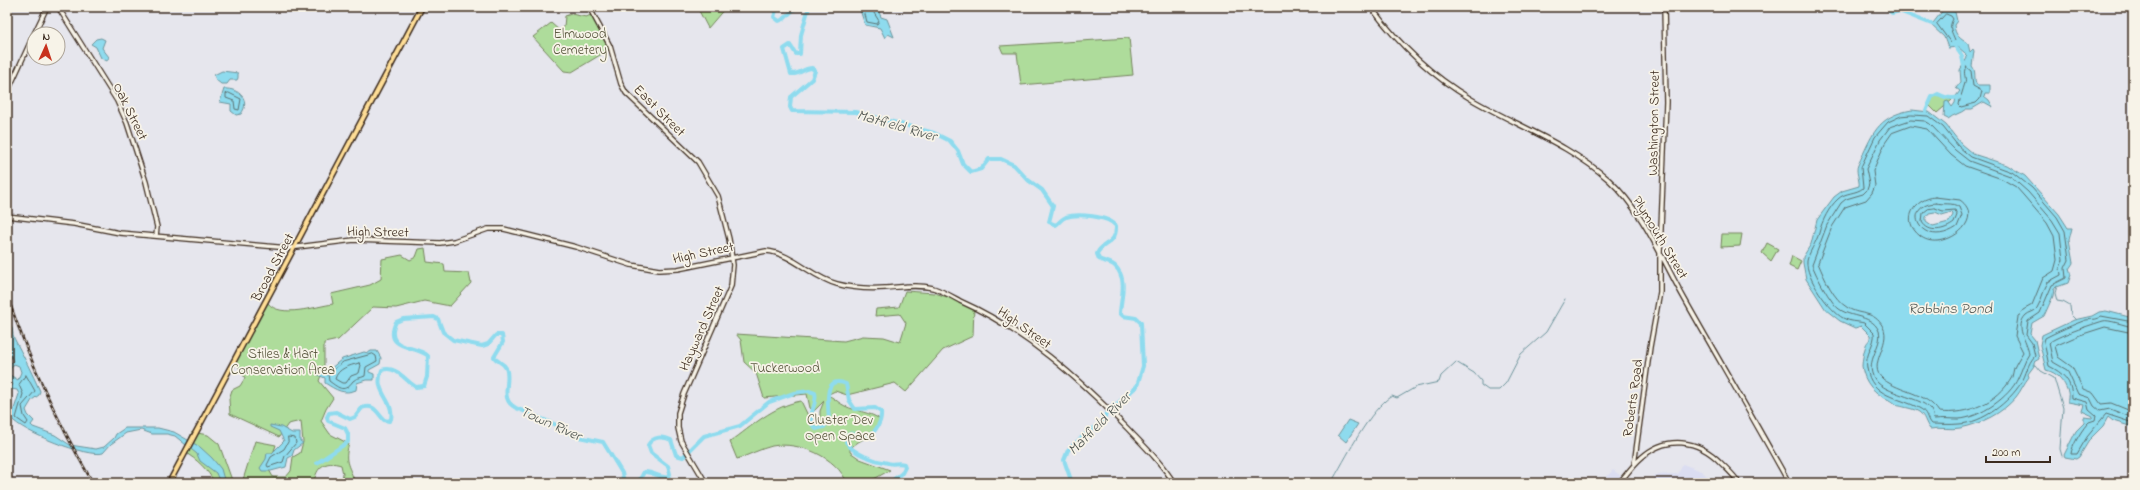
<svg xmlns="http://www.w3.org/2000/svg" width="2140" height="490" viewBox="0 0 2140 490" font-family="'Indie Flower',sans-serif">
  <rect width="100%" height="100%" fill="#e6e6ed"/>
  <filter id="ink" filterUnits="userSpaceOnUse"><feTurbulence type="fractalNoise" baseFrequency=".025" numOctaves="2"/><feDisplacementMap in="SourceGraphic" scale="8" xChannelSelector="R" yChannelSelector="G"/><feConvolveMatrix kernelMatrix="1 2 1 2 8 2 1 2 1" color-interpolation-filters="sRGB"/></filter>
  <g filter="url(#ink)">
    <!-- built -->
    <path fill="#dbddf1" d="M1683 464 1701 471 1713 481 1720 483H1653L1655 475 1678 474Z
      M1613 470 1621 476 1616 483H1594L1597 480 1601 483Z"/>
    <!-- green -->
    <path fill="#aedc9b" stroke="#74835c" d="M697 7H726L708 28Z
      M571 14 586 17 591 15 610 49 572 72 564 71 533 37 551 23 560 31 564 27 565 16Z
      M1129 38 1133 75 1021 85 1017 53H1003L1000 46Z
      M1937 95 1952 100 1937 113 1929 105 1931 103 1932 98Z
      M1722 234H1742L1740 246 1721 247Z
      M1767 243 1778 249 1771 261 1762 253Z
      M425 248 427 262 444 264 445 272 469 273 471 283 450 306 424 301 396 308 373 307 338 340 324 343V367L319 381 333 398 326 409 321 421 330 434 349 444C343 463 350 466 355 483H341L343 474 341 465C325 460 316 467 314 483H242L255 441 276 445 268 468 273 477H286L291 471 293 457 300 453 303 442 301 421 288 424 279 437 230 414 229 399 232 390 240 386 245 378 236 362 265 307 268 303C280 319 317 306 333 304L331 294 370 285 381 279 382 259 402 255 410 260 416 257 419 249Z
      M1792 256 1801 261 1797 270 1789 266Z
      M905 291 935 293 974 306 973 336 943 350 906 392 895 383 847 395 835 391 827 395C834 397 838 403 845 406 857 412 871 412 881 420 878 437 860 437 850 449V452L860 459 890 470 867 483H847C837 457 799 441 772 446 760 449 749 455 737 459L730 442C752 426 773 406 801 401L812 424 820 423V411L824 401 814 411 810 408 807 394 764 398 756 373 744 362 741 340 736 334 844 341 863 336 884 337 900 342 906 323 900 314 875 316 876 309 899 307Z
      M192 432 208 435 219 444 233 483H215C207 469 198 460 184 452Z"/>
    <!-- water -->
    <path fill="#8edbee" stroke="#6d949b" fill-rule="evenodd" d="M859 7H877L881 17 887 19 894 37 888 34 885 38 880 28 865 25Z
      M1944 9 1955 12 1957 21 1954 25C1955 36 1960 38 1968 44L1970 52 1973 49 1974 51 1972 66C1977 72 1973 79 1977 85H1990V93H1985L1984 96 1989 100 1993 107 1984 102 1972 109H1966C1960 114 1954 114 1948 119L1944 117 1945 102 1948 101 1952 107 1955 103 1956 96 1960 91 1956 88 1961 82 1960 70 1967 58 1965 53 1958 47 1948 48 1944 37 1930 24 1933 23Z
      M101 38 105 40 102 48 109 57 107 61 101 58 96 47 91 44 96 39Z
      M222 71 238 73V78L237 80H230L227 84H221L216 80 214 75Z
      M224 89C239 88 251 100 241 114L236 115 231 111V104L220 102Z
      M1912 110 1929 112 1946 125 1961 144 1973 154 2007 165 2025 176 2059 214 2068 228H2072L2069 240 2073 263 2069 269 2071 275 2068 283 2054 288 2053 296 2044 316 2032 323 2030 334 2035 340 2039 359 2034 362V366L2028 374 2029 377C2024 383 2021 391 2016 397 2003 413 1981 424 1960 428 1951 430 1940 427 1930 429 1925 423 1925 416 1919 412 1915 409 1903 407 1900 406 1896 406 1893 402 1889 400 1875 394 1864 383 1862 366 1862 360 1864 351 1866 345 1867 341 1871 341 1870 335L1861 326 1855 328 1840 321 1826 310 1806 279 1803 263V257L1811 244 1817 220 1822 213 1834 197 1842 191 1859 186C1860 180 1855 171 1858 165 1872 136 1876 116 1912 110ZM1935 212 1942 215 1952 212 1953 215 1949 222 1933 226 1926 221V217L1929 213Z
      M2106 311 2133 318V427L2113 421 2108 417 2103 426 2090 439 2079 457 2076 459 2065 457 2064 455 2076 431 2084 423V417L2092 418 2093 416 2082 411 2084 405 2068 402C2067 399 2069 395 2068 392 2064 381 2058 373 2046 370L2040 345 2042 335 2074 320 2092 316 2099 312Z
      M11 326C13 329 12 333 14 338 23 355 32 373 40 391L39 395 32 400 26 410 28 415 34 421 31 425 33 427 55 435 70 445 96 449 104 447 114 438 116 434 125 428H158L174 432 200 447 212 458 221 469 225 483H220L216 473 200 461 197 454 175 436 167 434H152L141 430 126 433 111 444 103 453C87 458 22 432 11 418L19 394 17 390 11 389 7 398V389L13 385 10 379 7 380 10 368 8 366 13 361 9 351 7 334 11 331ZM14 364 19 366 21 372 18 380 10 375 11 368Z
      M371 351H377L381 358 380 364 369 370V372L374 374V380H366L357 383 356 390C344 395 336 390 325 383V378L318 375 330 369 342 359 364 352 368 353Z
      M1348 420 1358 424 1346 442 1338 435Z
      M270 425 281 427 292 433H300V441L303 443 294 450 292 456 288 458 286 467 271 471H262L260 468 266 459 267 453H272L284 441 279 431 270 427Z"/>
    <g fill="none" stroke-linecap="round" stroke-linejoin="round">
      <!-- shore -->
      <path stroke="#5c7171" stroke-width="1" d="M863 7 867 22 877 24 879 21 874 13V7
        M1946 14 1951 16 1953 19C1948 28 1952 32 1955 40L1951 43 1937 24Z
        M1966 67 1971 71 1973 86 1982 91 1980 99 1976 103 1961 107 1959 105C1960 98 1963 90 1965 83 1967 78 1962 73 1966 67Z
        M229 93 241 99 239 110 235 109 234 101 226 98V94Z
        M1912 115 1928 116 1943 127 1958 146 1971 157 2012 172 2032 188 2057 217 2065 231 2069 260 2065 268 2066 278 2052 285 2040 313 2028 321 2026 335 2032 343 2035 356C2027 364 2027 374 2021 383 2009 402 1983 423 1959 424 1950 425 1940 424 1931 424 1926 419 1928 412 1919 408 1899 397 1871 397 1867 368 1864 355 1876 343 1874 333L1864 323C1856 321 1851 322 1843 318 1830 311 1805 277 1807 261 1808 254 1817 241 1819 233 1822 221 1829 207 1838 199 1845 192 1856 194 1863 188L1861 167 1875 137 1888 122 1901 116Z
        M1911 120 1925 121 1930 124 1955 150 1969 161 2010 176 2028 192 2052 220 2060 233 2063 260 2060 268 2061 275 2048 282C2043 290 2042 300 2037 308 2035 312 2029 312 2026 315 2014 327 2027 341 2029 354 2024 361 2022 370 2018 378 2010 397 1979 418 1959 419 1951 419 1943 418 1934 419 1933 416 1933 413 1931 410 1923 398 1891 395 1878 383 1860 365 1884 346 1879 331 1871 312 1846 320 1834 304 1825 292 1818 279 1812 265L1827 225 1841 203 1846 199 1863 194 1867 190 1869 184 1866 169 1880 140 1890 127Z
        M1911 126 1927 129 1951 155 1965 166 2002 179 2016 187 2024 196 2047 223 2054 236 2057 260 2054 271 2043 278 2032 305 2023 310 2018 317 2015 336 2023 352C2020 357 2016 363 2014 368 2013 371 2013 374 2012 377 1998 403 1967 415 1939 412 1926 392 1901 393 1883 379 1866 365 1892 344 1883 327 1874 310 1861 316 1848 308 1833 299 1825 279 1818 263L1832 227 1845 207 1866 200 1872 193 1875 186 1873 171 1885 143 1892 133Z
        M1935 197 1960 200C1988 220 1942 254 1920 236 1900 220 1914 199 1935 197Z
        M1936 203C1944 205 1952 202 1959 207L1962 215 1957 227C1921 251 1899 205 1936 203Z
        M1935 208 1943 211 1955 210 1957 215 1954 223C1945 230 1929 234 1922 222L1923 213 1928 209Z
        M2133 322 2101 316C2096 320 2093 319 2086 320 2077 323 2054 333 2045 338L2044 342 2049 366C2063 373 2072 381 2072 398L2087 402 2089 410 2096 416 2095 420C2093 421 2091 421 2089 422 2084 426 2071 447 2071 454H2077L2087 437 2106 414 2133 423
        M2133 327C2126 326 2108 319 2103 321 2093 324 2054 337 2049 343L2053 362 2067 370 2078 394 2090 398 2094 406 2100 411 2110 409 2133 418
        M2133 333 2105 327 2080 335 2055 346 2058 357 2072 367 2083 389 2093 393 2101 404 2111 403 2133 412
        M373 354 376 356 377 361 366 367 365 376C361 378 356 378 353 381 344 393 340 389 329 381L328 374 343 362Z
        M359 363 361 365 359 373 351 376 346 383H342L335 379C338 368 349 366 359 363Z
        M26 375 35 391 22 406 24 416 28 422 26 425 16 418 23 394 19 385Z
        M288 437 295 438 296 443 285 456 283 462 268 467 267 465 271 457 284 449 288 442Z"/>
      <!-- stream -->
      <path stroke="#6d949b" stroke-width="1" d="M1898 7 1899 11
        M2057 286 2055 293 2057 301 2063 302 2070 306 2071 315 2076 320
        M2033 365H2036L2041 371 2054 378 2063 408 2060 449 2062 456
        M659 483 660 476
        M1331 483C1345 460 1370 408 1392 396L1397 398 1416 387 1439 382 1441 376 1456 362 1474 373 1481 381V385L1488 390H1499L1506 383 1521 354 1546 332 1565 299"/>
      <!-- river -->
      <path stroke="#8edbee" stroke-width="4" d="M777 7 774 17 779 21 784 19 796 7
        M809 7 801 35 800 54H796L790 45 784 49 791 74C799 75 804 68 812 68L815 71 812 79 791 97 790 107 792 111 856 112 934 133 950 141 958 151 963 164 971 172 981 169 989 159H1001L1014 165 1028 180 1042 190 1053 206 1049 222 1056 225C1060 222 1061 219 1066 217 1077 213 1109 216 1116 226 1117 245 1101 242 1097 254L1099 259C1104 262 1111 262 1115 266 1128 279 1121 297 1120 313L1123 316 1136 318 1141 323 1143 366 1137 386 1106 414 1101 424 1090 430 1068 450 1064 460 1072 483
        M1885 7 1892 13 1899 11 1934 25
        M1953 43 1962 56 1964 67
        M1926 111 1932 97 1938 94C1945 98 1952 99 1960 97
        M317 463 348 442V434L345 428 328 421 327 417 329 413 336 412 350 419 355 417 362 408C374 403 377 413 384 420L389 421 391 419C395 400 372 392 382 370 397 365 405 381 416 387L424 386 427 377 428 356C418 345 382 351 396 322L403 319 434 317 438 319 443 332 453 340 482 346 488 344 496 335H502L503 342 494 357C497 362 503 362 506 368 512 381 498 399 516 408L559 426 574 436 603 442 622 473 624 483
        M638 483 644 472C653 471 659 479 668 477L670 474 668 466 651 453 648 445C653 436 663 436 671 440L676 455 683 457 704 436 740 426 769 402 794 393 809 391 815 393C819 404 803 419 816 429L824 427 829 421C829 410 821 373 846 384L849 400 855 409 875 408 881 412C882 420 876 434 867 435 860 437 855 432 848 434L846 442C853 454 875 461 888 463 893 465 898 462 904 464L905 467 902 473 889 483"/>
      <defs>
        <path id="secondary" d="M58 7 117 101 127 123 146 182 157 227 156 236
          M589 7 610 46 621 84 626 93 698 162 718 196 729 239 733 265 731 286 684 394 678 413V428L681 441 706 483
          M1371 7C1399 45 1430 75 1471 99 1517 126 1569 144 1609 180 1643 211 1662 259 1684 298 1719 360 1755 421 1789 483
          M34 34 47 7
          M7 93 34 34
          M7 216 74 224 120 233 289 248 354 240 440 243 454 241 488 229H504L576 247 631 265 659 270 678 269 766 251C792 253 812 278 837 284 852 288 869 289 885 288 901 287 917 284 933 288 943 291 951 296 960 301 1025 330 1078 378 1127 428 1144 446 1161 462 1174 483
          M1634 465 1650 347 1660 292V253L1666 102 1664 7
          M1619 483C1626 475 1633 465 1641 458 1666 435 1698 439 1721 463 1727 469 1734 475 1739 483"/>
        <path id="primary" d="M169 483 422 7"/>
      </defs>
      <!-- secondary casing -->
      <use href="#secondary" stroke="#3b2a1e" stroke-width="6"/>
      <!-- primary casing -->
      <use href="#primary" stroke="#3b2a1e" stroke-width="7"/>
      <!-- secondary -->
      <use href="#secondary" stroke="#f7f3e8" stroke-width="3.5"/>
      <!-- primary -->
      <use href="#primary" stroke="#fedd96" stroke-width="4"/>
      <defs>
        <path id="rail" d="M7 295C29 360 58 423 93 483"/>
      </defs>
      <!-- rail casing -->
      <use href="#rail" stroke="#3b2a1e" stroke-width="2.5"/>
      <!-- rail -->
      <use href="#rail" stroke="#f7f3e8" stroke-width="1" stroke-dasharray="3" stroke-linecap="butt"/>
    </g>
  </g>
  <g text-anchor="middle" stroke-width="3.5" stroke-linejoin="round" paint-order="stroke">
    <!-- park labels -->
    <g font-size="14" fill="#58563d" stroke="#f7f3e8">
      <text x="580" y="38">Elmwood<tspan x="580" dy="16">Cemetery</tspan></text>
      <text x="283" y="358">Stiles &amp; Hart<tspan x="283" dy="16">Conservation Area</tspan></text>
      <text x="785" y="372">Tuckerwood</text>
      <text x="840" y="424">Cluster Dev<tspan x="840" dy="16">Open Space</tspan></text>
    </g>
    <!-- street labels -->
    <g font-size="14" fill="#3b2a1e" stroke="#f7f3e8">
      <text transform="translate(660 110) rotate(45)" y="5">East Street</text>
      <text transform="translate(131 111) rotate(64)" y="5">Oak Street</text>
      <text transform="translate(1653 123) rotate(-89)" y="5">Washington Street</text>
      <text transform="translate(378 231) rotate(1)" y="5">High Street</text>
      <text transform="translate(1661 237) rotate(59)" y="5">Plymouth Street</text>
      <text transform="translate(703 252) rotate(-12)" y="5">High Street</text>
      <text transform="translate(272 267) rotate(-62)" y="5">Broad Street</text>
      <text transform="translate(1025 327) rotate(35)" y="5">High Street</text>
      <text transform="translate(701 328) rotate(-66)" y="5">Hayward Street</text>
      <text transform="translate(1632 398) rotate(-82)" y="5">Roberts Road</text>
    </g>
    <!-- water labels -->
    <g font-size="15" font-style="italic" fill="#505652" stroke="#f7f3e8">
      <text transform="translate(897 125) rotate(16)" y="5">Matfield River</text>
      <text x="1950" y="313">Robbins Pond</text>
      <text transform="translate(551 423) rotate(24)" y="5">Town River</text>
      <text transform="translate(1099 423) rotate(-45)" y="5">Matfield River</text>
    </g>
  </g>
  <!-- margin -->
  <rect width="2140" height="490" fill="none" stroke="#f7f3e8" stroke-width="24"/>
  <rect x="12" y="12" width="2116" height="466" fill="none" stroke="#3b2a1e" stroke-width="1.5" filter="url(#ink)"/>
  <!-- north arrow -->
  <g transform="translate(46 46) rotate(3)"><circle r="19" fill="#f7f3e8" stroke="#aca397"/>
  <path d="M0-3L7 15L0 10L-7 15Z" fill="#c8321e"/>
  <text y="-6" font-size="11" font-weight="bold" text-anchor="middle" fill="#3b2a1e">N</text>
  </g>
  <!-- scale -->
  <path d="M1986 456v6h64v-6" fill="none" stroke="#3b2a1e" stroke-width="2"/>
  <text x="1992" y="456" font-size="12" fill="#3b2a1e" stroke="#f7f3e8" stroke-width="3" paint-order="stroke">200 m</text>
</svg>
